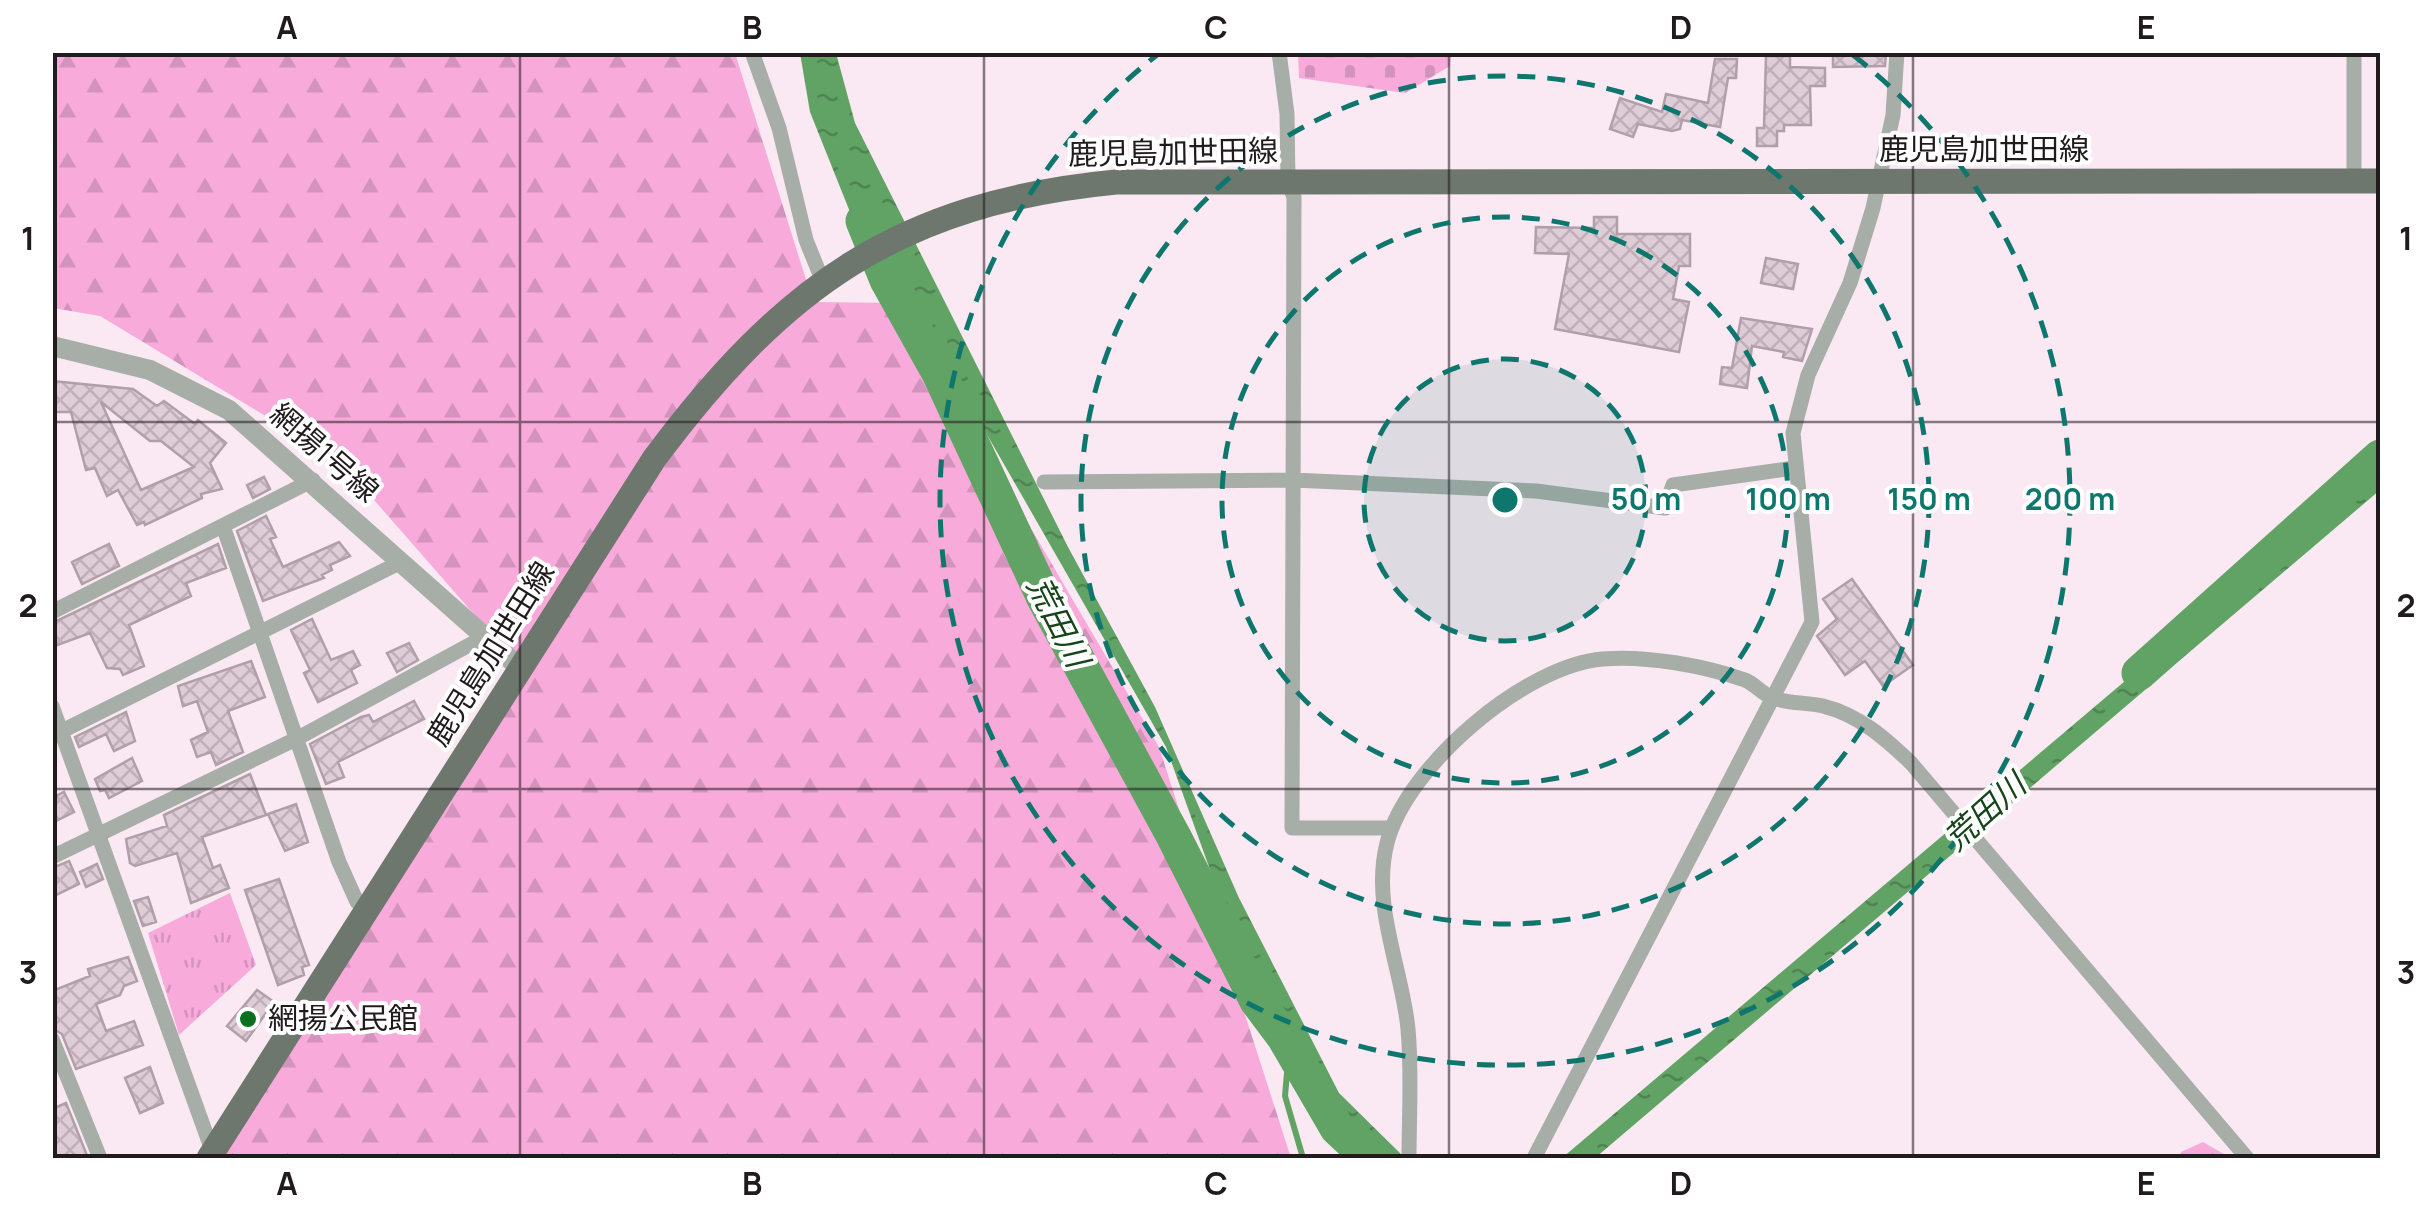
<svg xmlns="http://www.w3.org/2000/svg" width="2433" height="1211" viewBox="0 0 2433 1211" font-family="Manrope,'Noto Sans JP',sans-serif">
  <defs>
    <pattern id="forest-firs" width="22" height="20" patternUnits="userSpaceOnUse" patternTransform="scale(2.5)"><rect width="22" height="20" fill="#f8abdb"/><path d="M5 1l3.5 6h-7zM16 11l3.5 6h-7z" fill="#d493bc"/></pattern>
    <pattern id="cemetery-stones" width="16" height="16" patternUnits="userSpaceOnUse" patternTransform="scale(2.5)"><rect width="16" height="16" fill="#f8abdb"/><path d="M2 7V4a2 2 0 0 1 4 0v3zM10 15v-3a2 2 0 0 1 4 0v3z" fill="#d493bc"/></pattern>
    <pattern id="park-tufts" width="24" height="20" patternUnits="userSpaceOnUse" patternTransform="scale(2.5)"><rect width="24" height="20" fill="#f8abdb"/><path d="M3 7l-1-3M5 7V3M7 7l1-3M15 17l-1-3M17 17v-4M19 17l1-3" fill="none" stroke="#d493bc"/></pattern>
    <pattern id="water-ripples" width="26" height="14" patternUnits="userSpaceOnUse" patternTransform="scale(2.5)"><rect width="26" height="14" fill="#61a364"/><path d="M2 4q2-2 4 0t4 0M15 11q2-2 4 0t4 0" fill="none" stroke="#508452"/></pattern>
    <pattern id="building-cross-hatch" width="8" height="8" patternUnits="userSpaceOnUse" patternTransform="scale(2.5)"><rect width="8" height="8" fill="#decdd7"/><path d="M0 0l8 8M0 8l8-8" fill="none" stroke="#beafb8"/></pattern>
  </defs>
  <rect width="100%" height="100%" fill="#fae9f3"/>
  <!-- forest -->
  <path fill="url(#forest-firs)" d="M52 53H735L813 302 899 303 1159 747 1291 1158H217L520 667 340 461 100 316 53 308Z
    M2203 1142 2231 1158H2179L2181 1152Z"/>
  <!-- cemetery -->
  <path fill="url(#cemetery-stones)" d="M1298 53V52L1451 53 1450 66 1405 93 1299 78Z"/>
  <!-- park -->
  <path fill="url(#park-tufts)" d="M230 893 256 965 179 1035 148 933Z"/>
  <!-- water -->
  <path fill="url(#water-ripples)" d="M800 53H836L855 123 1068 547 1155 707 1239 898 1339 1093 1405 1158H1379L1325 1095 1223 906 1166 747 919 316 852 217 810 112Z
    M2380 465V490L1595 1158H1562Z"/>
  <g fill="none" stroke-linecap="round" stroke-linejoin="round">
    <!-- stream -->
    <path stroke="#61a364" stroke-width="6" d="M1289 1049 1285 1096 1303 1158"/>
    <!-- river -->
    <path stroke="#61a364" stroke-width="35" d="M863 221 887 280 939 373 1045 600 1174 837 1257 1001 1284 1037 1337 1128 1369 1158
      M2139 673 2380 457"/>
  </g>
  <!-- building -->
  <path fill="url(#building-cross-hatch)" stroke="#b09fa9" stroke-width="2.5" fill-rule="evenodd" d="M1833 52H1886L1885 66 1833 67Z
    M1766 56H1790V67L1825 68V86H1810L1811 125H1784V131H1777V146H1757V128H1764Z
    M1715 59H1737L1736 78H1728L1720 127 1682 120 1680 129 1672 131 1638 124 1633 137 1610 129 1620 98 1662 112 1666 94 1708 103Z
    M1594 217H1617V234H1690V266H1679L1673 299 1689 302 1679 352 1555 329 1569 254 1535 253 1536 227 1594 228Z
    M1766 258 1798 264 1793 289 1761 283Z
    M1741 318 1812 329 1802 361 1783 357 1784 352 1752 346 1747 388 1720 384 1722 367 1732 368Z
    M52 381 133 389 157 406 164 401 195 424 198 420 226 443 210 463 222 489 201 494 202 498 145 525 144 522 137 525 118 490 107 496 95 468 86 470 71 412H52ZM101 402 150 441H161L194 467 141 490Z
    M264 477 270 489 253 498 247 485Z
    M266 516 276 537 270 539 283 567 339 542 350 556 330 565 332 570 322 575 324 578 263 601 237 531Z
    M109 544 119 566 82 584 72 562Z
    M218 544 226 568 186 583 191 596 129 625 144 666 123 675 120 669 107 668 90 633 52 647V623Z
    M1852 579 1913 665 1883 686 1865 661 1845 675 1817 636 1837 619 1823 599Z
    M312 619 331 660 353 651 360 665 351 670 357 683 318 702 304 673 310 670 291 630Z
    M409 643 418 660 397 672 387 653Z
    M251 661 265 697 228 711 243 752 216 765 211 752 197 757 191 740 208 732 197 701 183 706 178 686Z
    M414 701 424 719 338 762 344 777 326 784 310 744 361 717 369 715 373 722Z
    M126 712 135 741 114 751 106 734 79 747 75 737Z
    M132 758 142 781 109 798 105 790 100 791 95 779Z
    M250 774 266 815 202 837 213 868 220 865 229 888 191 903 177 853 135 866 130 863 126 839 167 826 164 815Z
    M64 792 74 812 52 823V798Z
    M296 804 308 842 285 851 268 814Z
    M69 861 79 884 52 897V868Z
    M97 864 103 879 86 887 80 872Z
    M279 879 309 965 302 967 304 975 278 985 245 890Z
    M148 897 156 922 143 926 134 901Z
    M128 957 137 981 124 986 120 995 96 1004 106 1031 134 1021 143 1045 76 1069 62 1034 52 1028V991L90 976 88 969Z
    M257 990 274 1002 246 1041 227 1026Z
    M150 1067 163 1103 140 1113 125 1078Z
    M66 1103 88 1158H52V1109Z"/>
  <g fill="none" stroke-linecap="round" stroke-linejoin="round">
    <!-- minor -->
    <path stroke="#a7ada7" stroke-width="15" d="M752 52 779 128 806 240 823 282
      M1279 52 1287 114 1288 182 1294 197 1292 828H1391
      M2354 181V52
      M1044 482 1293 480 1536 491 1665 508 1673 485 1794 468
      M223 526 339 862 357 902 371 908
      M52 612 313 480
      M52 706 213 1153
      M56 734 401 562
      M52 857 298 738 484 637
      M52 1039 100 1158
      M1409 1158C1409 1116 1412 1072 1408 1029 1402 967 1371 906 1387 843 1406 767 1525 665 1603 659 1646 655 1705 666 1745 680 1755 684 1761 693 1771 697 1786 704 1807 702 1823 706 1859 715 1885 738 1911 763L2247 1158
      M1534 1158 1812 622 1793 433 1808 375 1850 283 1873 208 1893 115 1897 52"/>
    <!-- tertiary -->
    <path stroke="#a7ada7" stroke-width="20" d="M52 346 150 370 229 410 520 668"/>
    <!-- primary -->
    <path stroke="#6d776d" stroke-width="25" d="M209 1158 654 459C782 287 898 203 1116 182L2380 181"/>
  </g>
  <!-- grid -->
  <path fill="none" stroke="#211b1e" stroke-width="2.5" stroke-opacity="0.55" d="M520 52V1158M984 52V1158M1449 52V1158M1913 52V1158M52 422H2380M52 789H2380"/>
  <!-- distance rings -->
  <circle cx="1505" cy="500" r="141" fill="#0f766e" fill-opacity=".12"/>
  <g fill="none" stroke="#0f766e" stroke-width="5" stroke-dasharray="18 12">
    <circle cx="1505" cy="500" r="141"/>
    <circle cx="1505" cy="500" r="283"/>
    <circle cx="1505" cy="500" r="424"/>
    <path d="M1853 55A565 565 0 1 1 1157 55"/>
  </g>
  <!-- markers -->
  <circle fill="#0b7020" stroke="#fff" stroke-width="4" cx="248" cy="1019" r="10"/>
  <g text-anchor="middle" stroke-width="8" stroke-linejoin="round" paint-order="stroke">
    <!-- street labels -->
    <g font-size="30" fill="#211b1e" stroke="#fff">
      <text x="1984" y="160">鹿児島加世田線</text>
      <text transform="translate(1173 153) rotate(-1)" y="10">鹿児島加世田線</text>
      <text transform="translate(324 453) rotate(41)" y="10">網揚1号線</text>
      <text transform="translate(491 654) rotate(-58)" y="10">鹿児島加世田線</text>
    </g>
    <!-- poi labels -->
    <g font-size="30" fill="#211b1e" stroke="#fff" text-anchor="start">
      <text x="268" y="1029">網揚公民館</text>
    </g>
    <!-- water labels -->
    <g font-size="32" font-style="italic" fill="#16441b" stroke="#fff">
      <text transform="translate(1058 622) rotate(63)" y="11">荒田川</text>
      <text transform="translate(1985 812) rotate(-42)" y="11">荒田川</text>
    </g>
  </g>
  <circle cx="1505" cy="500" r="15" fill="#0f766e" stroke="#fff" stroke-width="5"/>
  <g font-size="30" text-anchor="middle" font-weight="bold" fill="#0f766e" stroke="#fff" stroke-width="8" stroke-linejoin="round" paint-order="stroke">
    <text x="1646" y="510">50 m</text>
    <text x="1788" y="510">100 m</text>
    <text x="1929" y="510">150 m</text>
    <text x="2070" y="510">200 m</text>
  </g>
  <!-- border -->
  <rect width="2433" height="1211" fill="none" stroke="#ffffff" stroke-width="110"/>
  <rect x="55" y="55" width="2323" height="1101" fill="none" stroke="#211b1e" stroke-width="4"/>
  <g font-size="32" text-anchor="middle" font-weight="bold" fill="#211b1e">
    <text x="287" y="39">A</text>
    <text x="752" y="39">B</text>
    <text x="1216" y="39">C</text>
    <text x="1681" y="39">D</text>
    <text x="2146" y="39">E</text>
    <text x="28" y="250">1</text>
    <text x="2406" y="250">1</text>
    <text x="28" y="617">2</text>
    <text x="2406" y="617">2</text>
    <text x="28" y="984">3</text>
    <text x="2406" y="984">3</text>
    <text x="287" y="1195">A</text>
    <text x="752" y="1195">B</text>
    <text x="1216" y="1195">C</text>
    <text x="1681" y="1195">D</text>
    <text x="2146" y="1195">E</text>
  </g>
</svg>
